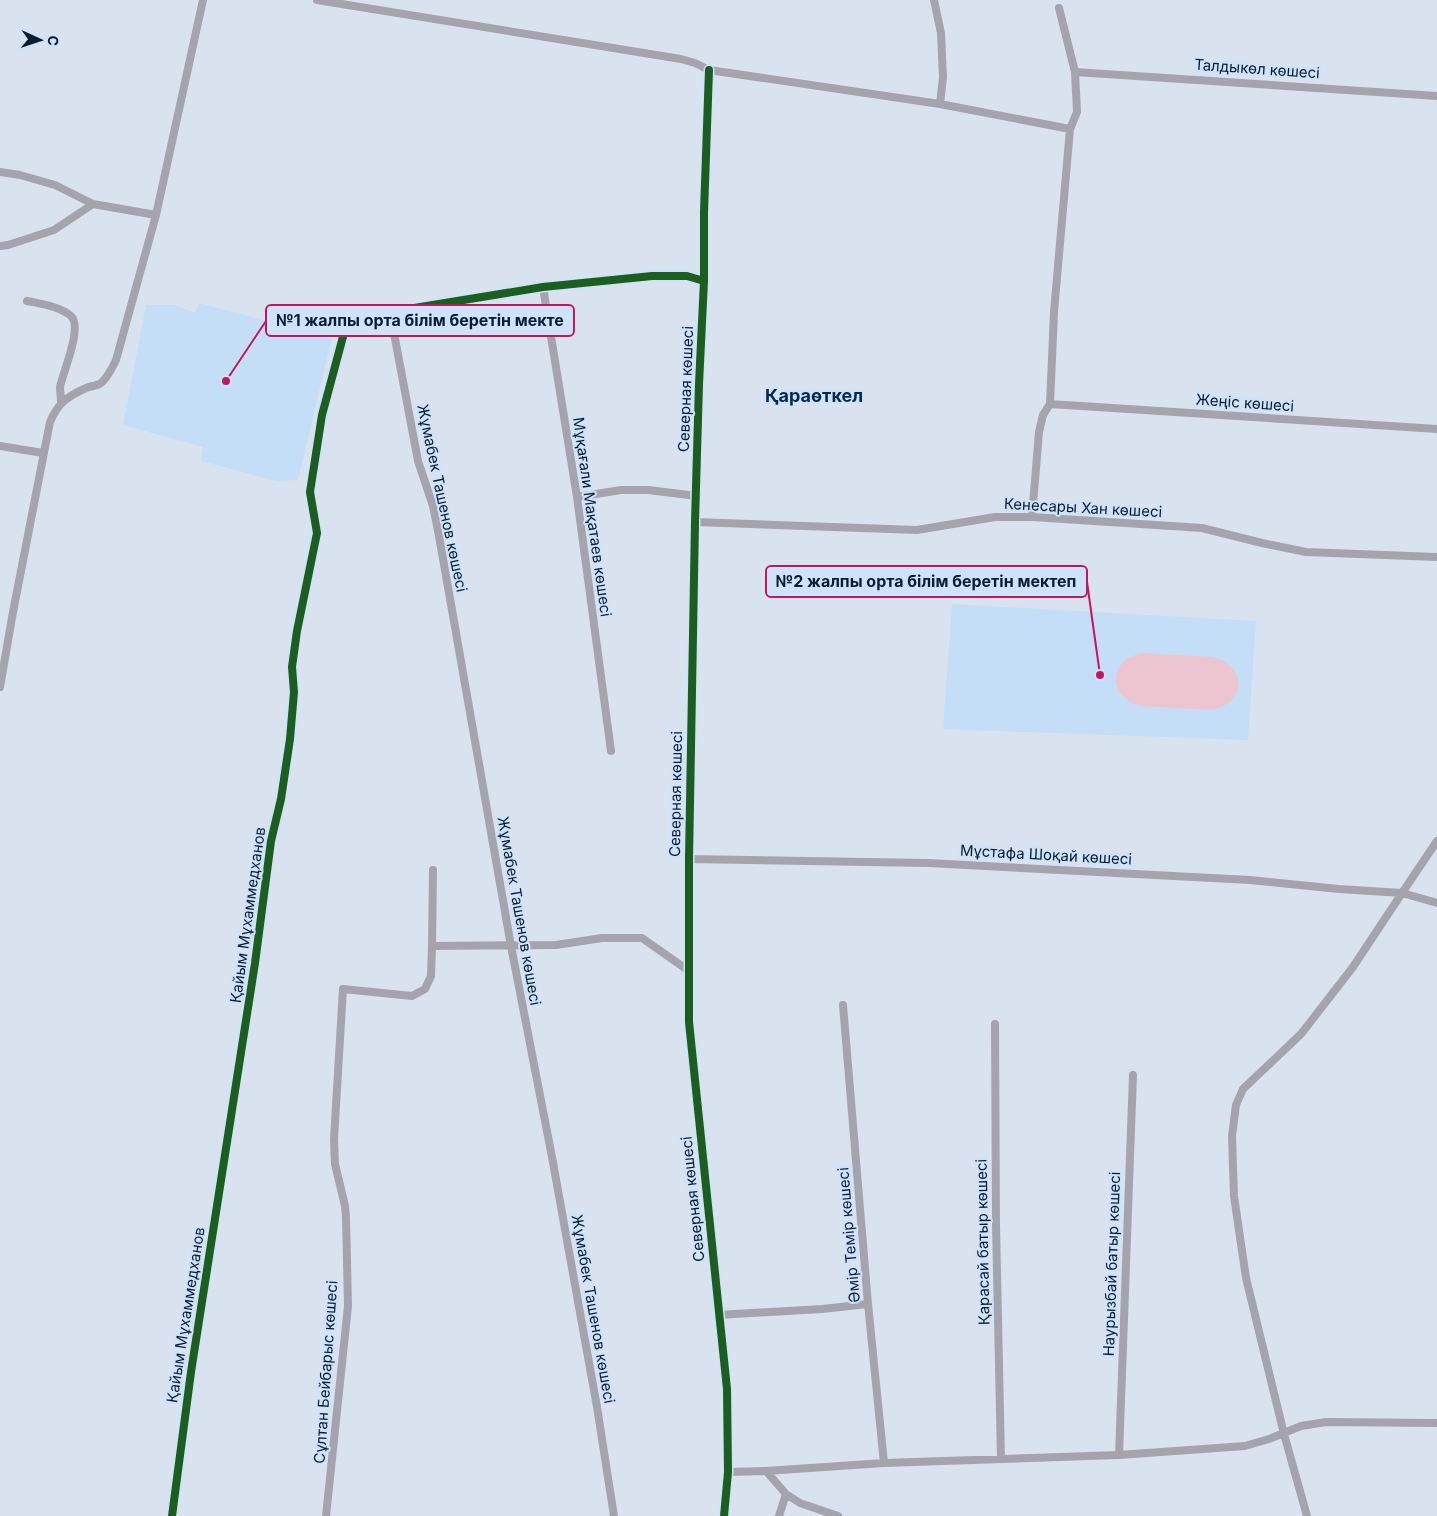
<svg xmlns="http://www.w3.org/2000/svg" width="1437" height="1516" viewBox="0 0 1437 1516" font-family="Inter,sans-serif">
  <rect width="100%" height="100%" fill="#d8e3ef"/>
  <!-- built -->
  <path fill="#c5def7" d="M199 303 332 338 298 480 276 481 201 461 203 447 123 425 146 305H174L195 313Z
    M952 604 1256 621 1248 740 943 729Z"/>
  <!-- green -->
  <path fill="#ecc5d0" d="M1144 653 1213 657C1248 666 1246 704 1211 710L1141 706C1106 697 1108 658 1144 653Z"/>
  <g fill="none" stroke-linecap="round" stroke-linejoin="round">
    <!-- minor -->
    <path stroke="#a5a4ae" stroke-width="8" d="M317 0 681 59 695 63 709 70 940 104 1070 129
      M934 0 941 33 943 77 940 104
      M709 70 704 212V281L699 384 695 522 689 859V1022L727 1389 728 1472 724 1516
      M1075 72 1437 96
      M0 172 20 175 55 185 93 204 156 215 203 0
      M0 246 8 245 54 230 93 204
      M543 287 577 497 611 751
      M27 301C41 304 59 306 71 316 83 327 63 372 60 387 60 392 61 397 61 402
      M390 312 418 461 433 506 439 536 511 946 552 1157 597 1407 614 1516
      M1050 404 1437 429
      M0 446 43 453
      M577 497 621 490H648L697 496
      M1032 517 1039 432 1043 415 1050 404 1054 312 1070 129 1077 112 1075 72 1059 8
      M695 522 917 530 995 517H1032L1202 528 1262 543 1306 552 1437 557
      M0 687 13 612 50 422C58 403 68 396 86 388 91 386 97 386 101 383 108 377 112 368 116 360L156 215
      M689 859 928 863 1250 880 1339 889 1402 893 1437 841
      M432 946 433 870
      M843 1005 868 1304 884 1463
      M995 1024 996 1225 1001 1459
      M718 1315 822 1309 868 1304
      M1119 1455 1133 1075
      M766 1471 884 1463 1119 1455 1245 1446 1269 1439 1301 1426 1326 1422 1437 1423
      M728 1472 766 1471 786 1494 800 1503 838 1516
      M172 1516 191 1372 255 963 271 841 281 799 290 739 294 692 292 667 297 631 317 533 310 492 322 415 344 333 352 323 390 312 543 287 652 276H687L704 281
      M326 1516 348 1306 346 1217 345 1206 335 1164 334 1139 343 989 412 996 425 989 431 976 432 946 556 945 602 938H642L689 971
      M779 1516 786 1494
      M1307 1516 1284 1434 1246 1278 1234 1196 1232 1136 1236 1105 1243 1089 1301 1034 1353 967 1402 893 1437 903"/>
    <defs>
      <path id="cycleway" d="M709 70 704 212V281L699 384 695 522 689 859V1022L727 1389 728 1472 724 1516
        M172 1516 191 1372 255 963 271 841 281 799 290 739 294 692 292 667 297 631 317 533 310 492 322 415 344 333 352 323 390 312 543 287 652 276H687L704 281"/>
    </defs>
    <!-- cycleway casing -->
    <use href="#cycleway" stroke="#cee2f9" stroke-width="11"/>
    <!-- cycleway -->
    <use href="#cycleway" stroke="#1b5e20" stroke-width="8"/>
  </g>
  <g text-anchor="middle" stroke-width="4" stroke-linejoin="round" paint-order="stroke">
    <!-- street labels -->
    <g font-size="15" fill="#081d31" stroke="#cee2f9">
      <text transform="translate(1257 69) rotate(4)" y="5">Талдыкөл көшесі</text>
      <text transform="translate(686 389) rotate(-88)" y="5">Северная көшесі</text>
      <text transform="translate(1245 403) rotate(4)" y="5">Жеңіс көшесі</text>
      <text transform="translate(442 498) rotate(78)" y="5">Жұмабек Ташенов көшесі</text>
      <text transform="translate(1083 508) rotate(3)" y="5">Кенесары Хан көшесі</text>
      <text transform="translate(592 517) rotate(82)" y="5">Мұқағали Мақатаев көшесі</text>
      <text transform="translate(676 794) rotate(-89)" y="5">Северная көшесі</text>
      <text transform="translate(1046 855) rotate(3)" y="5">Мұстафа Шоқай көшесі</text>
      <text transform="translate(519 911) rotate(80)" y="5">Жұмабек Ташенов көшесі</text>
      <text transform="translate(248 915) rotate(-82)" y="5">Қайым Мұхаммедханов</text>
      <text transform="translate(693 1199) rotate(-96)" y="5">Северная көшесі</text>
      <text transform="translate(849 1235) rotate(-95)" y="5">Әмір Темір көшесі</text>
      <text transform="translate(983 1242) rotate(-91)" y="5">Қарасай батыр көшесі</text>
      <text transform="translate(1112 1264) rotate(-88)" y="5">Наурызбай батыр көшесі</text>
      <text transform="translate(593 1309) rotate(80)" y="5">Жұмабек Ташенов көшесі</text>
      <text transform="translate(186 1315) rotate(-81)" y="5">Қайым Мұхаммедханов</text>
      <text transform="translate(326 1372) rotate(-86)" y="5">Сұлтан Бейбарыс көшесі</text>
    </g>
    <!-- quarter labels -->
    <g font-size="18" font-weight="bold" fill="#032a4d" stroke="#cee2f9">
      <text x="814" y="402">Қараөткел</text>
    </g>
  </g>
  <!-- callouts -->
  <path fill="none" stroke="#c2185b" stroke-width="2" d="M226 381L266 321M1100 675L1087 582"/>
  <g fill="#c2185b" stroke="#cee2f9" stroke-width="2">
    <circle cx="226" cy="381" r="5"/>
    <circle cx="1100" cy="675" r="5"/>
  </g>
  <g fill="#cee2f9" stroke="#c2185b" stroke-width="2">
    <rect x="266" y="305" width="308" height="31" rx="5"/>
    <rect x="766" y="566" width="321" height="31" rx="5"/>
  </g>
  <g font-size="16" text-anchor="middle" font-weight="bold" fill="#081d31">
    <text x="420" y="326">№1 жалпы орта білім беретін мекте</text>
    <text x="926" y="587">№2 жалпы орта білім беретін мектеп</text>
  </g>
  <!-- north arrow -->
  <g transform="translate(40 40) rotate(93)" stroke="#cee2f9" stroke-width="4" paint-order="stroke">
  <path d="M0-4L9 19L0 12L-9 19Z" fill="#081d31"/>
  <text y="-8" font-size="14" font-weight="bold" text-anchor="middle" fill="#081d31">С</text>
  </g>
</svg>
